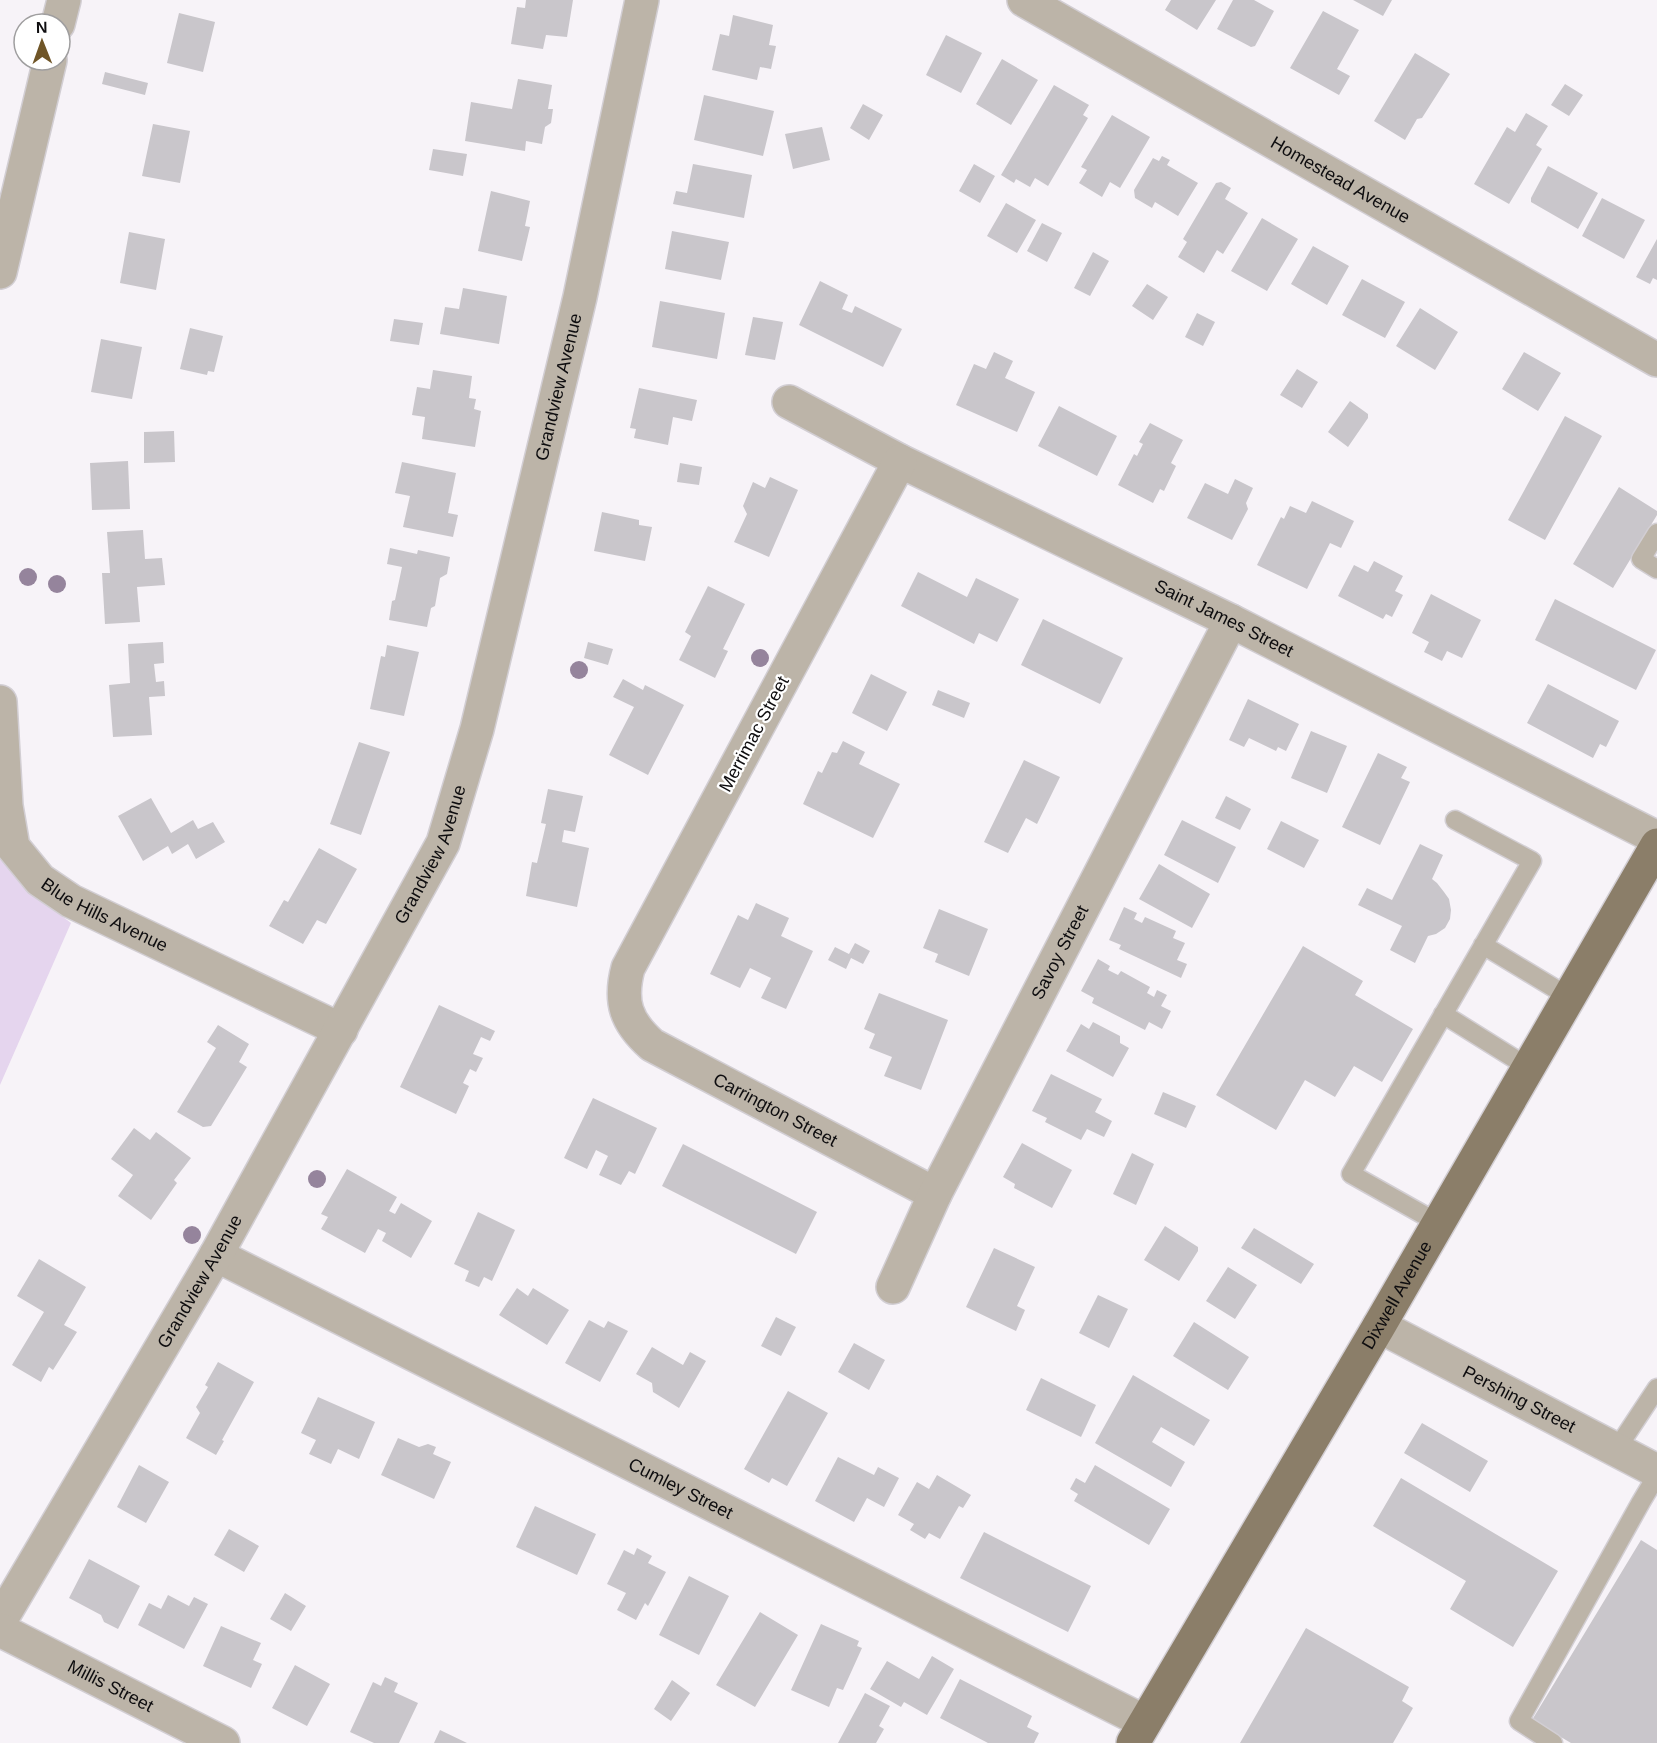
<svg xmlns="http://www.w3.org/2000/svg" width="1657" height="1743" viewBox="0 0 1657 1743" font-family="Arial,sans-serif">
  <rect width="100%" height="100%" fill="#f7f3f8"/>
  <!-- green -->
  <path fill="#e5d5ee" d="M0 853 21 885 71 923 0 1085Z"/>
  <!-- building -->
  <path fill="#c9c6cb" d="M526 0H573L567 37 546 35 543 49 511 44 517 7 525 8Z
    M1171 0H1216L1197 30 1165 10Z
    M1233 0H1254L1274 11 1255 46 1251 47 1217 29Z
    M1353 0H1392L1383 16Z
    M1323 11 1359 30 1337 69 1350 76 1339 95 1290 68Z
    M179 13 215 22 203 72 167 63Z
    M733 15 773 25 769 45 776 46 771 69 760 67 757 80 712 70 720 34 729 36Z
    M946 35 982 53 961 93 926 75Z
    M1415 53 1450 74 1422 118 1417 119 1405 140 1374 121Z
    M1002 59 1038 80 1011 125 976 104Z
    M105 72 148 83 145 95 102 84Z
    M518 79 552 85 548 109H553L551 123 545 127 542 144 526 141 525 151 465 141 471 102 512 109Z
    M1565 84 1583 95 1569 116 1551 105Z
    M1054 85 1089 105 1083 115 1088 118 1048 186 1035 178 1030 187 1016 179 1014 183 1001 175Z
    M704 95 774 111 763 156 694 140Z
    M863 104 883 115 869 140 850 128Z
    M1526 113 1548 126 1536 145 1542 149 1509 204 1474 184 1507 127 1515 132Z
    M1112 115 1150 137 1120 188 1110 182 1102 197 1079 183 1087 170 1081 167Z
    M153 124 190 131 180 183 142 176Z
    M822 127 830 160 793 169 785 134Z
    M433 149 467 154 463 176 429 170Z
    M1162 156 1170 160 1167 165 1198 183 1178 216 1155 202 1152 208 1135 198 1134 190 1153 158 1159 161Z
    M693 164 752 175 744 218 673 204 676 191 687 193Z
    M974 164 995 176 980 203 959 191Z
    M1548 166 1598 193 1578 229 1531 202V198Z
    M1221 182 1231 188 1225 199 1248 213 1223 254 1217 250 1204 273 1178 257 1187 242 1183 239 1216 183Z
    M491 191 530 201 525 226 530 227 522 261 478 251Z
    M1602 198 1645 220 1624 259 1582 236Z
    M1006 203 1036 220 1017 253 987 236Z
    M1262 218 1298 239 1267 291 1231 271Z
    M1042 223 1062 233 1047 262 1027 251Z
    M672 231 729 242 721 280 665 269Z
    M129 232 165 239 156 290 120 283Z
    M1657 239V280L1653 278 1650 284 1636 277Z
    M1313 246 1349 266 1327 305 1291 284Z
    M1093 252 1109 261 1090 296 1074 288Z
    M1362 279 1405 302 1385 338 1342 315Z
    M820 281 848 295 842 309 852 313 855 306 902 329 883 367 799 325Z
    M1147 284 1168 297 1153 320 1132 306Z
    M463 288 507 296 499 344 440 334 445 307 459 309Z
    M660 301 725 313 717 359 652 347Z
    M1420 308 1458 332 1435 370 1396 346Z
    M1197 313 1215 322 1203 346 1185 337Z
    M753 317 783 322 775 360 745 355Z
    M394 319 423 323 419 345 390 341Z
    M190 328 223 336 214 372 208 371 207 375 180 369Z
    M101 339 142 347 132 399 91 392Z
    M994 352 1013 361 1005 378 1035 392 1017 432 956 405 974 364 986 369Z
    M1524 352 1561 373 1538 411 1502 389Z
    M1297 369 1318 382 1302 408 1280 395Z
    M433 370 472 376 469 398 476 399 474 409 481 411 475 447 422 439 425 417 412 415 417 387 430 389Z
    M639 388 697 400 692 421 673 417 668 445 634 438 636 429 630 428Z
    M1350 401 1368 414V418L1348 447 1328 432Z
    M1059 406 1117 436 1097 476 1038 446Z
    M1565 416 1602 436 1545 540 1508 520Z
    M1150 423 1183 440 1171 463 1176 466 1164 491 1160 489 1153 503 1118 485 1134 454 1137 456 1143 444 1139 442Z
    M174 431 175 462 144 463V432Z
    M128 461 130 509 92 510 90 463Z
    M402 462 456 473 448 513 458 515 453 537 403 527 410 496 395 493Z
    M680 463 702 467 699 485 677 482Z
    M770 477 798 490 769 557 734 542 747 514 743 506 753 482 765 488Z
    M1235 479 1253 488 1246 503 1248 509 1232 540 1187 518 1205 483 1228 494Z
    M1619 487 1657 511V515L1613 588 1573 564Z
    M1312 501 1354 521 1341 548 1330 543 1307 589 1257 565 1281 517 1284 519 1290 506 1306 513Z
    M602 512 639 520V525L652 527 645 561 594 551Z
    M143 530 145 559 162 558 165 585 137 587 140 622 105 624 102 573H110L107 532Z
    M390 548 417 554 418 550 450 557 447 574 440 578 435 606 431 608 427 627 389 620 392 601 395 600 402 567 387 564Z
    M1374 561 1403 576 1395 591 1403 595 1392 617 1386 614 1383 619 1338 596 1354 565 1368 572Z
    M918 572 967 597 976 578 1019 599 997 642 979 633 974 644 901 606Z
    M708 586 745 604 723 649 728 651 715 678 679 660 691 636 685 632Z
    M1431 594 1481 620 1462 658 1447 651 1442 661 1424 652 1429 642 1412 633Z
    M1555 599 1656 650 1636 690 1535 640Z
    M1043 619 1123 658 1100 704 1021 665Z
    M163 642 164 663 154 664 156 682 164 681 165 696 149 697 152 735 113 737 109 685 130 683 128 644Z
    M588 642 613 649 608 665 584 658Z
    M387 645 419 652 404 716 370 709 381 656 385 657Z
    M871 674 907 692 887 731 852 713Z
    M623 679 643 690 645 685 684 705 648 775 609 755 634 707 613 697Z
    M1548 684 1619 721 1606 747 1600 744 1593 758 1527 723Z
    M938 690 970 703 964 718 932 705Z
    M1248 699 1299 724 1286 751 1278 747 1276 751 1249 738 1244 747 1229 740Z
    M1311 731 1347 746 1327 793 1291 778Z
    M843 741 865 752 859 764 900 784 873 838 803 804 818 771 822 773 832 752 837 753Z
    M359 742 390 752 361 835 330 824Z
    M1378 753 1407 767 1401 778 1410 782 1380 845 1342 827Z
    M1024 760 1060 777 1037 824 1026 818 1008 853 984 842Z
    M548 789 583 796 575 832 564 830 562 842 589 848 577 907 526 896 532 862 537 863 546 824 541 823Z
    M1226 796 1251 809 1240 830 1215 818Z
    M151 798 171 833 193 820 198 829 213 822 225 842 196 859 188 844 172 854 168 846 143 861 118 816Z
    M1182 820 1236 847 1218 883 1164 855Z
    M1281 821 1319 840 1304 868 1267 849Z
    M1420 844 1443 855 1432 879 1437 883 1444 892 1449 899 1451 910 1450 919 1445 928 1436 934 1428 936 1415 963 1390 950 1402 926 1358 905 1367 888 1392 900Z
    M319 848 357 869 326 924 317 920 303 944 269 926 284 900 288 902Z
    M1159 864 1210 894 1192 928 1139 899Z
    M756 903 789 918 781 936 813 951 786 1009 761 998 771 978 750 968 740 988 710 974 738 915 748 920Z
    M1124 907 1137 913 1134 919 1142 923 1145 917 1176 931 1173 938 1185 943 1177 960 1187 964 1181 978 1119 949 1121 945 1109 940Z
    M939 909 988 929 969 976 935 962 938 954 923 948Z
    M855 943 870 951 863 964 851 958 846 969 828 960 835 947 849 954Z
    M1303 946 1363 981 1355 995 1413 1029 1382 1082 1354 1066 1335 1097 1305 1080 1276 1130 1216 1095Z
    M1098 959 1110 966 1108 970 1118 975 1121 971 1150 987 1147 993 1154 997 1157 990 1167 995 1161 1006 1171 1011 1162 1029 1149 1022 1145 1030 1092 1003 1094 998 1081 991Z
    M879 993 948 1020 921 1090 884 1076 892 1057 869 1048 875 1034 864 1029Z
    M439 1005 495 1031 490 1041 481 1037 473 1054 483 1058 476 1072 470 1069 463 1083 469 1086 456 1114 400 1087Z
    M1093 1022 1120 1036V1043L1129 1048 1113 1077 1066 1051 1081 1024 1089 1029Z
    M218 1025 249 1044 239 1062 247 1067 211 1126 203 1127 177 1112 216 1048 207 1042Z
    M1051 1074 1102 1099 1095 1112 1112 1121 1104 1137 1087 1129 1081 1140 1045 1122 1047 1118 1032 1111Z
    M1163 1092 1196 1106 1186 1128 1154 1114Z
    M593 1098 657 1128 635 1174 629 1171 621 1185 599 1175 608 1156 596 1150 587 1169 564 1158Z
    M134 1128 150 1140 156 1132 191 1158 174 1180 177 1183 151 1220 118 1196 133 1175 111 1159Z
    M1022 1143 1072 1170 1052 1208 1014 1188 1015 1184 1003 1177Z
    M683 1144 817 1212 796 1254 662 1186Z
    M1132 1153 1154 1164 1136 1205 1113 1194Z
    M347 1169 397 1197 389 1211 395 1214 401 1203 432 1221 411 1258 382 1241 386 1233 378 1229 365 1253 321 1229 328 1217 321 1214Z
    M478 1212 515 1230 492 1281 484 1277 479 1287 465 1281 469 1271 454 1264Z
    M1165 1226 1198 1247V1251L1179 1281 1144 1260Z
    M1254 1228 1314 1264 1301 1284 1241 1248Z
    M994 1248 1035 1267 1017 1306 1025 1310 1016 1331 966 1307Z
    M39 1259 86 1287 64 1325 77 1332 53 1370 49 1367 41 1382 12 1365 44 1312 17 1296Z
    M1228 1267 1257 1285 1235 1319 1206 1301Z
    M517 1288 528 1296 533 1288 569 1310 547 1345 499 1315Z
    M1098 1295 1128 1309 1109 1348 1079 1333Z
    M776 1317 796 1327 781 1356 761 1346Z
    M589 1320 604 1328 608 1321 628 1331 600 1382 565 1363Z
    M1194 1322 1249 1357 1228 1390 1173 1356Z
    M854 1343 885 1360 869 1390 838 1372Z
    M652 1347 683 1365 690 1352 706 1361 679 1408 653 1392 652 1383 636 1374Z
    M218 1362 254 1382 222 1440 224 1441 216 1455 186 1438 200 1413 196 1407 208 1387 205 1385Z
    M1133 1375 1210 1420 1194 1446 1161 1427 1152 1442 1185 1462 1171 1487 1095 1443Z
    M1041 1378 1096 1405 1081 1437 1026 1410Z
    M788 1391 828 1413 787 1486 772 1478 769 1483 744 1469Z
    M318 1397 375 1422 359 1459 338 1449 331 1464 309 1454 316 1440 301 1433Z
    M1422 1423 1488 1461 1470 1492 1404 1453Z
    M398 1438 419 1447 428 1444 436 1447 433 1454 451 1462 434 1499 381 1475Z
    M838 1457 874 1475 878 1467 899 1478 884 1507 867 1498 854 1522 815 1501Z
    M139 1465 169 1482 146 1523 117 1507Z
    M1095 1465 1170 1509 1149 1545 1074 1501 1078 1494 1070 1489 1076 1478 1085 1483Z
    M937 1475 971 1495 963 1508 959 1506 940 1539 929 1533 925 1539 910 1530 914 1524 898 1515 917 1482 929 1489Z
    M1401 1478 1558 1571 1513 1647 1450 1609 1466 1581 1373 1526Z
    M535 1506 596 1534 577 1575 516 1547Z
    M229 1529 259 1546 244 1572 214 1555Z
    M984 1532 1091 1586 1068 1632 960 1578Z
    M1641 1540 1657 1550V1743H1571L1532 1720Z
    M637 1548 652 1556 648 1563 666 1572 648 1606 645 1603 636 1620 617 1610 626 1593 607 1584 624 1550 634 1555Z
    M89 1559 140 1586 118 1629 104 1622 101 1615 69 1598Z
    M689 1576 729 1596 699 1655 659 1635Z
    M285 1593 306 1606 291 1631 270 1619Z
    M168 1595 189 1606 194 1597 208 1604 184 1649 138 1625 149 1603 161 1609Z
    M760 1612 798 1635 755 1707 716 1685Z
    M821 1624 859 1641 857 1646 862 1648 843 1690 837 1688 829 1707 791 1690Z
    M221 1626 261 1643 253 1660 262 1664 251 1688 203 1666Z
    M1306 1628 1409 1687 1402 1701 1413 1708 1393 1743H1240Z
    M932 1656 954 1669 927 1715 904 1702 901 1707 870 1689 887 1661 919 1679Z
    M295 1665 330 1684 307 1726 272 1708Z
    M385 1677 398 1683 394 1692 418 1703 399 1743H374L350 1732 373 1682 381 1686Z
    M960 1679 1032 1716 1027 1727 1039 1733 1034 1743H988L940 1718Z
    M672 1680 690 1693 671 1721 654 1709Z
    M865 1693 890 1706 879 1726 884 1729 876 1743H838Z
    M440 1730 467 1743H434Z"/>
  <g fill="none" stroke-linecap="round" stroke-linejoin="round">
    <defs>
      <path id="service" d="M1657 533 1641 559 1657 569
        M1483 945 1569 997
        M1443 1014 1528 1067
        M1438 1223 1351 1174 1532 861 1455 820
        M1616 1450 1657 1388
        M1553 1743 1519 1721 1641 1502 1657 1475"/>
      <g id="minor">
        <path id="s1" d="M1024 0 1657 360"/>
        <path d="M58 24 64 0"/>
        <path d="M0 272 50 60"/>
        <path id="s2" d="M789 402 900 461 1231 621 1657 838"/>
        <path id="s3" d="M900 461 628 968C619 1002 626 1022 652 1045L935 1194"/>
        <path id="s4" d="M0 702 6 806 13 847 40 880 71 901 341 1030"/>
        <path id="s5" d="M216 1255 1145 1722"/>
        <path id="s6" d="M893 1287 935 1194 1231 621"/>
        <path id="s7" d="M1379 1326 1657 1471"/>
        <path id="s8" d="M0 1621 216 1255 443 843 477 729 580 297 642 0"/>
        <path id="s9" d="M0 1630 223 1743"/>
      </g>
      <g id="primary">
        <path id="s10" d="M1133 1743 1379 1326 1657 845"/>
      </g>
    </defs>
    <!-- service casing -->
    <use href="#service" stroke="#d2ced3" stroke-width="21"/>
    <!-- minor casing -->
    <use href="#minor" stroke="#d2ced3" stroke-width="36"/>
    <!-- primary casing -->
    <use href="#primary" stroke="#d2ced3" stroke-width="36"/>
    <!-- service -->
    <use href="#service" stroke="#bcb4a8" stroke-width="18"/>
    <!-- minor -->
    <use href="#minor" stroke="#bcb4a8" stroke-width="33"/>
    <!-- primary -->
    <use href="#primary" stroke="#8b7e69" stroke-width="33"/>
  </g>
  <!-- trees -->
  <g fill="#95849c">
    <circle cx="28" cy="577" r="9"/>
    <circle cx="57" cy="584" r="9"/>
    <circle cx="760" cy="658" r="9"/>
    <circle cx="579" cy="670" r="9"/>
    <circle cx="317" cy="1179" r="9"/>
    <circle cx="192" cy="1235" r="9"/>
  </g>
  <g text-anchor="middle" stroke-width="4.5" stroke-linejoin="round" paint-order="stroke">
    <!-- street labels -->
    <g font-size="18" fill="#0e0d0f" stroke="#fff">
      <text dy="6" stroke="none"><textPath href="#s1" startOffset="364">Homestead Avenue</textPath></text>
      <text dy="6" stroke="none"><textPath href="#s8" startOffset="1366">Grandview Avenue</textPath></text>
      <text dy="6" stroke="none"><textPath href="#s2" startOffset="486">Saint James Street</textPath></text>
      <text transform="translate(754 734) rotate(-62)" y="6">Merrimac Street</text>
      <text dy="6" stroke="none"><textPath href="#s8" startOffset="880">Grandview Avenue</textPath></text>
      <text dy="6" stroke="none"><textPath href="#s4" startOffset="262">Blue Hills Avenue</textPath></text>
      <text dy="6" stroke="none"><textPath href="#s6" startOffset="374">Savoy Street</textPath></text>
      <text dy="6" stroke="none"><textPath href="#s3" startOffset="801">Carrington Street</textPath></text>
      <text dy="6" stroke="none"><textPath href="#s8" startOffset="394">Grandview Avenue</textPath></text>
      <text dy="6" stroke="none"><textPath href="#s10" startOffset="520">Dixwell Avenue</textPath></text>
      <text dy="6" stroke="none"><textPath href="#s7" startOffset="158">Pershing Street</textPath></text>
      <text dy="6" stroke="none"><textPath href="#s5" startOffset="520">Cumley Street</textPath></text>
      <text dy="6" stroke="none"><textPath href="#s9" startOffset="124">Millis Street</textPath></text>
    </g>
  </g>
  <!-- north arrow -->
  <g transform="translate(42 42) rotate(359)"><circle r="28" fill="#ffffff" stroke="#9f9e9f" stroke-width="1.5"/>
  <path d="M0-4.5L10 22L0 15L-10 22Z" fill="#6f5527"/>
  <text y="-9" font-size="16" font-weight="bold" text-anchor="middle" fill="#0e0d0f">N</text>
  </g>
</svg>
